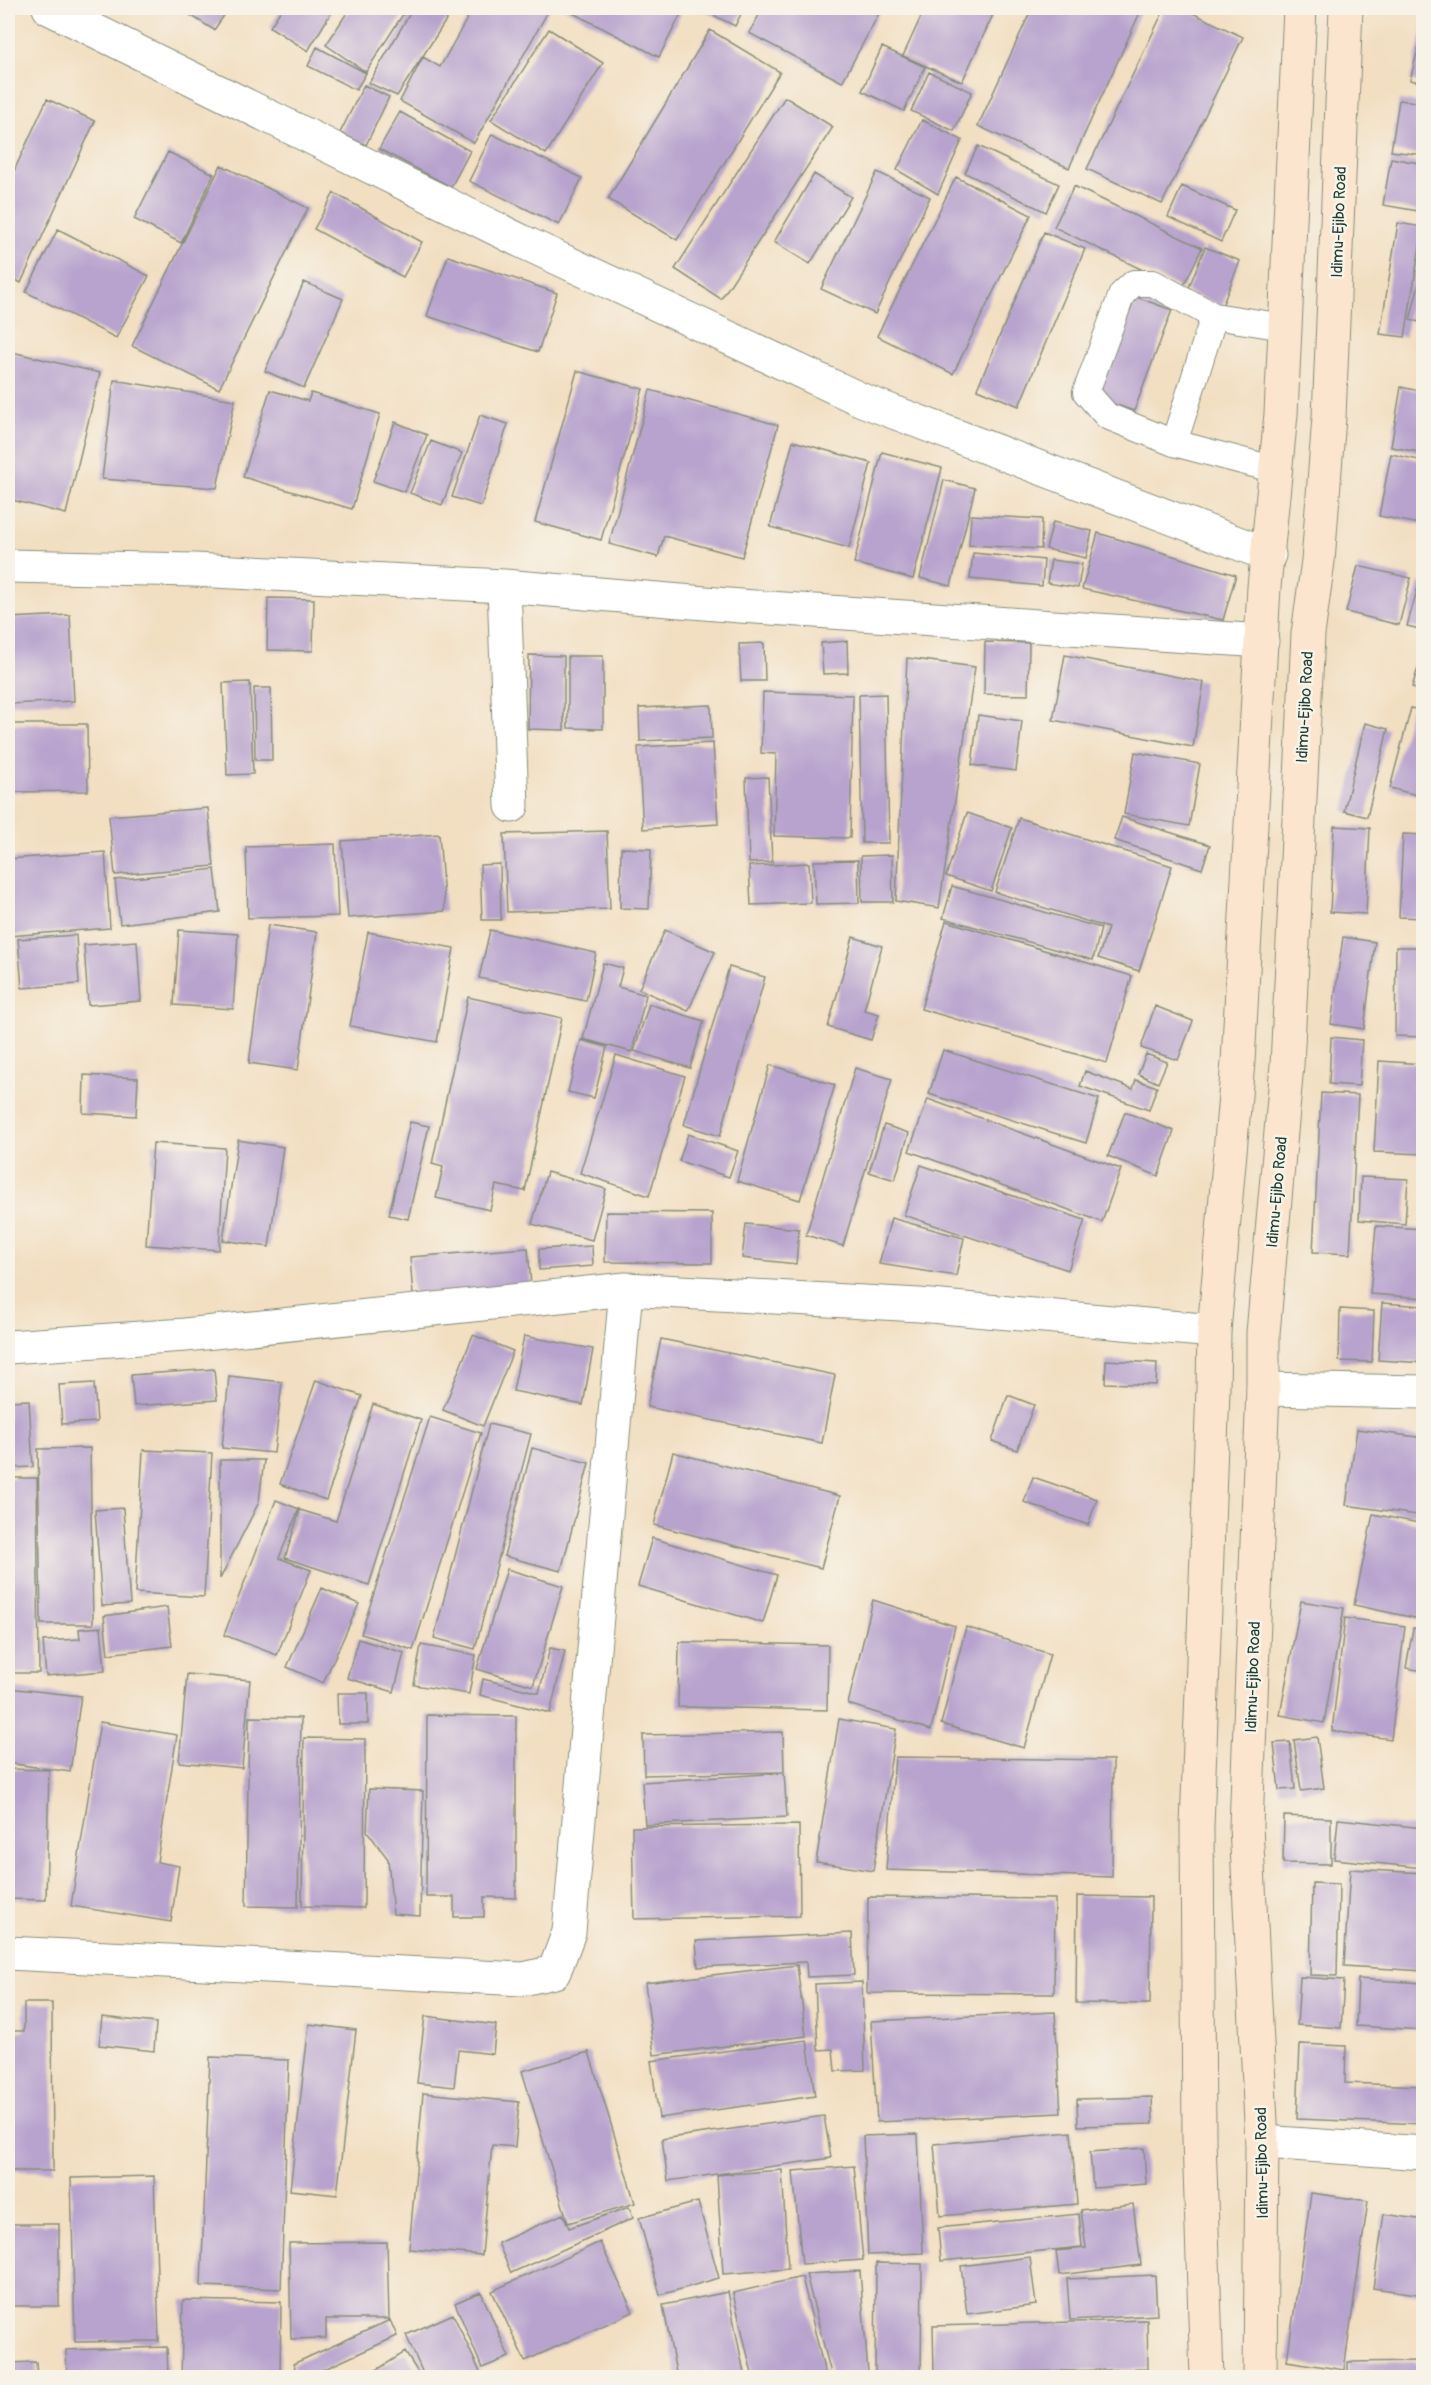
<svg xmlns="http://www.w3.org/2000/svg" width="1431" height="2385" viewBox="0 0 1431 2385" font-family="Pangolin,sans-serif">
  <rect width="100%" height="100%" fill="#f7f3e8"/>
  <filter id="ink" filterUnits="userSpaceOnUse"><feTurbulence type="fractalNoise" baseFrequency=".0167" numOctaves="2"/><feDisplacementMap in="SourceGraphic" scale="12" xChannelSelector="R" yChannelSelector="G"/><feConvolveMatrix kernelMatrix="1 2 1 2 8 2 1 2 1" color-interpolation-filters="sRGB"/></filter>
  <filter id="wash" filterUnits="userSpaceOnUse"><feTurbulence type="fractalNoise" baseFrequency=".008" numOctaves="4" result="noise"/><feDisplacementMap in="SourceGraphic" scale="24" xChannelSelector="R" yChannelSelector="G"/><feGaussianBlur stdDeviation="1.35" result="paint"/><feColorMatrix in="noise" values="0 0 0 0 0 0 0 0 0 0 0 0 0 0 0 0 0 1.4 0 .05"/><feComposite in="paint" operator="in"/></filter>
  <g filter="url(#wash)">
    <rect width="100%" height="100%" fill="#f2dfc2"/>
    <g id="blocks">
      <!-- building -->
      <path fill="#b8a3ce" d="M179 8H229L214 30Z
        M282 8H334L308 51 270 27Z
        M350 8H407L366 72 326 45Z
        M413 8H454L397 96 369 83Z
        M473 8H550L474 143 400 101 423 57 440 67Z
        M563 8H668L681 14 659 57Z
        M699 8H744L735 26Z
        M763 8H882L842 82 749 33Z
        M925 8H996L962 82 903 56Z
        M1032 8H1142L1069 168 978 126Z
        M1165 8H1182L1243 37 1162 204 1087 169Z
        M549 29 603 63 546 154 491 120Z
        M710 30 780 72 677 240 608 199Z
        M1423 30H1424V83L1410 80Z
        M317 47 366 73 356 90 308 66Z
        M882 47 925 67 904 111 862 91Z
        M929 72 972 92 954 131 911 111Z
        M364 85 389 97 366 145 340 133Z
        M785 97 833 127 721 299 675 269Z
        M47 99 95 121 21 283 8 276V184Z
        M1399 100 1424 103V155L1391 151Z
        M400 112 470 151 451 187 379 149Z
        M922 120 962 140 938 194 897 170Z
        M492 134 582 178 559 225 469 181Z
        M978 146 1059 184 1046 212 965 173Z
        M168 152 214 174 181 243 134 219Z
        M1391 158 1424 164V212L1383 205Z
        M221 165 308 208 219 389 132 346Z
        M877 172 930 197 875 314 821 289Z
        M814 174 851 197 810 264 774 242Z
        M956 177 1031 215 953 374 877 336Z
        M1074 186 1202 248 1182 289 1054 227Z
        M1182 186 1235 210 1221 242 1168 217Z
        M334 193 422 242 403 277 314 229Z
        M1398 223 1423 227 1405 337 1380 334Z
        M58 229 149 276 116 338 26 292Z
        M1044 232 1085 249 1019 406 977 389Z
        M1205 247 1240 261 1222 306 1187 292Z
        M448 256 557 293 538 352 427 316Z
        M1423 268H1424V323L1410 320Z
        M304 282 343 299 304 388 265 371Z
        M1128 294 1172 310 1134 411 1091 396Z
        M8 351 100 373 66 514 8 499Z
        M577 371 643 389 601 540 535 522Z
        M114 380 235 400 217 488 102 479Z
        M1401 387 1424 392V453L1391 447Z
        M270 390 308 401 311 393 380 414 352 509 243 477Z
        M650 390 778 425 742 557 664 536 658 557 609 544Z
        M480 415 508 424 481 506 452 497Z
        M395 422 427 435 405 492 373 481Z
        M431 441 462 453 442 505 410 493Z
        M793 441 871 463 849 548 770 527Z
        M882 452 942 468 913 579 854 563Z
        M1391 454 1424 461V525L1379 516Z
        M944 480 975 488 951 586 920 578Z
        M971 515 1042 519 1041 549 969 545Z
        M1053 522 1092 531 1086 558 1046 549Z
        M1098 533 1236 575 1223 620 1082 589Z
        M973 553 1044 560 1042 586 970 579Z
        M1051 560 1082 564 1078 588 1047 583Z
        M1358 566 1411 578 1399 625 1346 612Z
        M1419 583 1424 584V630L1407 626Z
        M268 598 314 599 313 651 267 650Z
        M70 615 74 701 8 704V618Z
        M847 641 848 673 823 674 821 643Z
        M985 642 1029 643 1028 695 984 694Z
        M764 643 765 681H741L739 644Z
        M1423 652H1424V691L1412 687Z
        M529 655 564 656V730L528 729Z
        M1065 655 1204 682 1193 747 1053 720Z
        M568 656H603V729L568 728Z
        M907 658 975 667 939 908 896 901Z
        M250 682 253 774 227 775 223 683Z
        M254 688H271L272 760H255Z
        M763 692 853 695 850 838 774 836 776 754 761 753Z
        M886 694 889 843H862L859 695Z
        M711 705 712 738 640 741 639 708Z
        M1411 708 1424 711V797L1390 788Z
        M978 715 1022 721 1016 771 972 765Z
        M1365 723 1388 729 1367 817 1344 811Z
        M8 724H87L88 791 8 792Z
        M713 743 718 824 643 829 638 747Z
        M1135 752 1200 764 1189 826 1124 814Z
        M768 777 772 862 749 863 746 778Z
        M208 808 214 866 115 875 109 816Z
        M967 813 1012 828 991 891 946 876Z
        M1122 817 1210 845 1202 869 1114 840Z
        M1019 818 1172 866 1139 971 1098 958 1108 928 995 892Z
        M1334 826 1370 828 1366 914 1330 912Z
        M607 831 610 909 507 912 504 834Z
        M439 834 445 911 348 918 342 841Z
        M1403 834 1424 835V918L1399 917Z
        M335 844 338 916 248 918 246 847Z
        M621 848 651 849 649 909 620 908Z
        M105 852 110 928 8 936V859Z
        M892 855 893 902H862L861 856Z
        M858 860 859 903 816 904 814 861Z
        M809 863 811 903 751 905 749 866Z
        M500 864 501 920H482L480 865Z
        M215 869 220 912 120 924 115 880Z
        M952 886 1101 928 1093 960 943 918Z
        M946 921 1132 976 1107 1063 921 1009Z
        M268 925 317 932 298 1070 249 1063Z
        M179 930 238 934 233 1009 174 1005Z
        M490 930 596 953 586 1001 479 978Z
        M665 930 715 952 688 1011 639 989Z
        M368 932 454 948 437 1042 350 1026Z
        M76 935 79 984 22 988 18 939Z
        M853 937 882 946 864 1010 879 1014 871 1040 828 1027Z
        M1343 937 1375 942 1364 1029 1331 1024Z
        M137 941 141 1001 88 1005 84 945Z
        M1396 947H1424V1037L1395 1036Z
        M603 963 623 968 618 987 646 995 632 1052 583 1039Z
        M729 967 765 977 720 1136 684 1125Z
        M468 997 562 1018 525 1191 496 1185 490 1210 436 1198 443 1167 432 1164Z
        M649 1004 704 1021 690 1068 634 1051Z
        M1155 1006 1193 1021 1178 1060 1141 1048Z
        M1331 1037 1362 1040 1359 1086 1329 1084Z
        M581 1040 607 1047 594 1098 568 1092Z
        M943 1050 1099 1099 1086 1143 929 1094Z
        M1146 1054 1167 1062 1158 1083 1138 1074Z
        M616 1055 685 1076 649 1196 580 1173Z
        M1379 1061 1424 1064V1154L1374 1152Z
        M770 1065 835 1085 800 1200 737 1181Z
        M855 1068 892 1079 843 1246 806 1235Z
        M1085 1071 1133 1089 1136 1080 1157 1087 1149 1110 1080 1086Z
        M84 1075 138 1078 136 1116 83 1113Z
        M1321 1093 1358 1095 1350 1254 1313 1252Z
        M928 1099 1121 1169 1102 1222 909 1151Z
        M1125 1112 1174 1131 1158 1176 1108 1156Z
        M410 1122 429 1126 408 1219 389 1215Z
        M884 1125 909 1133 895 1180 869 1172Z
        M688 1134 738 1151 729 1177 679 1161Z
        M238 1140 283 1147 269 1247 223 1240Z
        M153 1143 225 1148 219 1250 146 1245Z
        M921 1165 1085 1220 1068 1270 904 1215Z
        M547 1172 606 1189 592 1240 532 1224Z
        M1361 1177 1408 1179 1405 1224 1359 1220Z
        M606 1212 712 1213V1263L605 1262Z
        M891 1218 964 1238 956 1276 879 1264Z
        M746 1224 799 1229 796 1264 742 1258Z
        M1376 1226 1424 1229V1298L1370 1294Z
        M592 1246 593 1266 539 1270V1249Z
        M528 1248 531 1286 413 1295 410 1257Z
        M1382 1303 1424 1306V1363L1378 1360Z
        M1340 1309 1374 1311 1372 1362 1339 1361Z
        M473 1335 513 1351 483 1426 443 1410Z
        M524 1336 593 1349 583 1405 513 1391Z
        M661 1339 835 1375 822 1443 647 1407Z
        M1106 1360 1157 1363 1156 1385 1105 1383Z
        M214 1369 217 1400 134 1406 131 1375Z
        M229 1376 282 1382 274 1453 222 1448Z
        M316 1380 362 1396 326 1500 280 1484Z
        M94 1383 97 1422 62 1424 59 1385Z
        M1008 1395 1034 1405 1017 1450 992 1441Z
        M29 1400 33 1467 8 1468V1401Z
        M373 1404 421 1420 369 1585 285 1558 300 1510 336 1521Z
        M430 1417 481 1433 413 1650 361 1634Z
        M489 1424 531 1434 475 1649 434 1638Z
        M1357 1429 1424 1438V1516L1346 1505Z
        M90 1448 93 1624H41L38 1449Z
        M532 1448 589 1463 561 1571 504 1556Z
        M143 1450 212 1453 204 1597 135 1593Z
        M673 1452 840 1496 821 1568 654 1525Z
        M220 1460H264L259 1502 220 1579Z
        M1033 1477 1097 1499 1088 1525 1024 1502Z
        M8 1478H37L39 1673H8Z
        M276 1500 299 1509 279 1558 311 1570 277 1655 224 1635Z
        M123 1508 130 1604 102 1606 95 1510Z
        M1373 1514 1424 1524V1620L1354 1605Z
        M652 1538 777 1575 763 1623 638 1586Z
        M507 1569 563 1586 533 1686 477 1669Z
        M322 1588 359 1604 323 1683 287 1667Z
        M873 1600 955 1626 931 1730 848 1704Z
        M1301 1601 1344 1608 1324 1723 1280 1715Z
        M167 1607 172 1646 108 1654 104 1616Z
        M1345 1618 1405 1626 1391 1739 1332 1731Z
        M101 1627 105 1671 46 1676 43 1641 80 1639 79 1629Z
        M966 1627 1050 1654 1024 1748 941 1724Z
        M1413 1628 1424 1630V1671L1406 1668Z
        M358 1639 404 1653 394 1692 347 1678Z
        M679 1642 828 1645 827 1710 678 1707Z
        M421 1645 476 1655 469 1694 414 1685Z
        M550 1648 565 1651 550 1713 480 1695 483 1679 539 1693Z
        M187 1674 250 1680 242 1768 179 1762Z
        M8 1688 81 1696 70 1772 8 1763Z
        M337 1693H368V1724H338Z
        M427 1715 516 1716V1898L484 1897V1917H454V1897H426Z
        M249 1717 301 1718 298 1907 246 1906Z
        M839 1719 896 1729 873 1871 816 1862Z
        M100 1722 177 1735 157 1862 179 1866 171 1922 71 1906Z
        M783 1732 784 1772 644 1775 643 1735Z
        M1317 1737 1324 1788 1301 1791 1294 1740Z
        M304 1738 365 1739 364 1908 302 1906Z
        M1290 1742 1295 1789 1279 1790 1274 1743Z
        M895 1757 1113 1760 1112 1877 886 1870Z
        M8 1769 49 1770 46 1900 8 1899Z
        M784 1773 787 1817 645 1825 642 1782Z
        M369 1789 423 1791 420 1916 393 1914 388 1859 367 1831Z
        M1284 1816 1331 1818V1864L1283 1863Z
        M1338 1819 1424 1828V1868L1334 1859Z
        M799 1825 800 1916 634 1919 632 1827Z
        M1350 1869 1424 1873V1971L1344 1966Z
        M1312 1883 1339 1884 1337 1976 1310 1975Z
        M1077 1896 1151 1897 1150 2004 1076 2003Z
        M868 1897 1055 1899 1054 1994 867 1993Z
        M852 1933 854 1975 807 1977 806 1962 698 1967 696 1941Z
        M797 1965 806 2036 654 2055 645 1983Z
        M1300 1977 1344 1980 1341 2028 1297 2025Z
        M1358 1979 1424 1983V2030L1356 2026Z
        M862 1982 865 2070 835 2071 833 2049 818 2050 815 1984Z
        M24 2003H52L53 2171H8V2031H24Z
        M1055 2012 1061 2113 877 2122 871 2021Z
        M425 2016 496 2025 493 2054 458 2050 454 2087 417 2083Z
        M102 2017 156 2023 154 2051 99 2045Z
        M309 2024 356 2030 337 2195 290 2190Z
        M807 2040 815 2096 659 2118 651 2061Z
        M1300 2044 1346 2046 1345 2083 1424 2086V2124L1297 2119Z
        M589 2052 635 2203 568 2223 522 2071Z
        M210 2057 289 2060 281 2289 201 2286Z
        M423 2093 519 2102 515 2147 492 2145 482 2255 409 2249Z
        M1152 2097 1153 2124 1078 2126 1077 2099Z
        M824 2116 831 2158 668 2181 662 2139Z
        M1071 2132 1077 2204 940 2216 934 2144Z
        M918 2134 923 2253 868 2255 863 2136Z
        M1144 2148 1146 2184 1093 2188 1090 2152Z
        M854 2166 863 2260 802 2264 793 2171Z
        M782 2170 788 2269 723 2274 717 2175Z
        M154 2176 159 2341 75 2342 71 2178Z
        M1311 2193 1368 2201 1344 2370 1287 2361Z
        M698 2202 719 2278 660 2295 639 2218Z
        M1133 2204 1141 2265 1059 2275 1056 2251 1086 2248 1081 2210Z
        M629 2207 633 2218 511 2273 498 2243 563 2214 569 2228Z
        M1079 2214 1082 2247 941 2261 938 2228Z
        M1384 2214 1424 2220V2295L1373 2288Z
        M8 2224H59V2306H8Z
        M387 2242 389 2319H326V2338L291 2339 289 2243Z
        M600 2242 633 2312 525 2361 492 2291Z
        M1030 2257 1036 2305 967 2314 961 2266Z
        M876 2263 922 2264 921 2373H875Z
        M860 2271 868 2373 832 2378 806 2274Z
        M1155 2275 1157 2315 1070 2320 1067 2279Z
        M802 2277 826 2378H753L733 2293Z
        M481 2292 509 2357 482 2368 455 2303Z
        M728 2292 745 2378H677L663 2305Z
        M183 2300 281 2302 280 2378H181Z
        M453 2314 480 2372 468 2378H425L406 2335Z
        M390 2320 397 2336 305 2378H299L293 2364Z
        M1147 2320 1148 2369 934 2374 933 2326Z
        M167 2347 168 2378H67L66 2350Z
        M405 2352 419 2374 412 2378H379L375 2371Z
        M1424 2361V2378H1348V2362Z
        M36 2362 37 2378H9L8 2363Z"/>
    </g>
  </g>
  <g filter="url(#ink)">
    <use href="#blocks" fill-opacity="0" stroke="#888e7b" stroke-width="1.5"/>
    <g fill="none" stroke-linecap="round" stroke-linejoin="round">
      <defs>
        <path id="service" d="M1174 443 1214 316
          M1276 470 1174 443 1107 416 1086 392 1122 294 1134 283H1153L1214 316 1285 327"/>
        <path id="minor" d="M49 8 521 241 862 400 1269 555
          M8 566 194 570 504 586 740 606 1262 641
          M504 586 512 806
          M8 1347 185 1335 626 1289 919 1305 1214 1331
          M1263 1389 1424 1392
          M8 1953 523 1979 554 1972 569 1932 626 1289
          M1262 2142 1424 2153"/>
        <path id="secondary" d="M1207 2378 1199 2139 1197 1827 1213 1389 1214 1331 1238 1062 1264 587 1281 414 1300 8
          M1260 2378 1262 2142 1246 1826 1263 1389V1333L1287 1065 1308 634 1318 561 1329 417 1346 8"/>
      </defs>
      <!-- service casing -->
      <use href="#service" stroke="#888e7b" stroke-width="28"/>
      <!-- minor casing -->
      <use href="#minor" stroke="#888e7b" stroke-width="35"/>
      <!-- secondary casing -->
      <use href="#secondary" stroke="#888e7b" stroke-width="35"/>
      <!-- service -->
      <use href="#service" stroke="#fff" stroke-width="26"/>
      <!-- minor -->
      <use href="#minor" stroke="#fff" stroke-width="33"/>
      <!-- secondary -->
      <use href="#secondary" stroke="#fce5cf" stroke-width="33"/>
    </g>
  </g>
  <g text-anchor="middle" stroke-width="5" stroke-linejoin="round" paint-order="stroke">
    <!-- street labels -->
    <g font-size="16" fill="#1f3d34" stroke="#f7f3e8">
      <text transform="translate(1338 222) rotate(-88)" y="6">Idimu-Ejibo Road</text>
      <text transform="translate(1304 707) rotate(-87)" y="6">Idimu-Ejibo Road</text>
      <text transform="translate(1276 1192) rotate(-85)" y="6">Idimu-Ejibo Road</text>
      <text transform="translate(1252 1677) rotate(-88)" y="6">Idimu-Ejibo Road</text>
      <text transform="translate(1261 2163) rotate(-91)" y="6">Idimu-Ejibo Road</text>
    </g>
  </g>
  <!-- margin -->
  <rect width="1431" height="2385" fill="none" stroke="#f7f3e8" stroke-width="30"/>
</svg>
